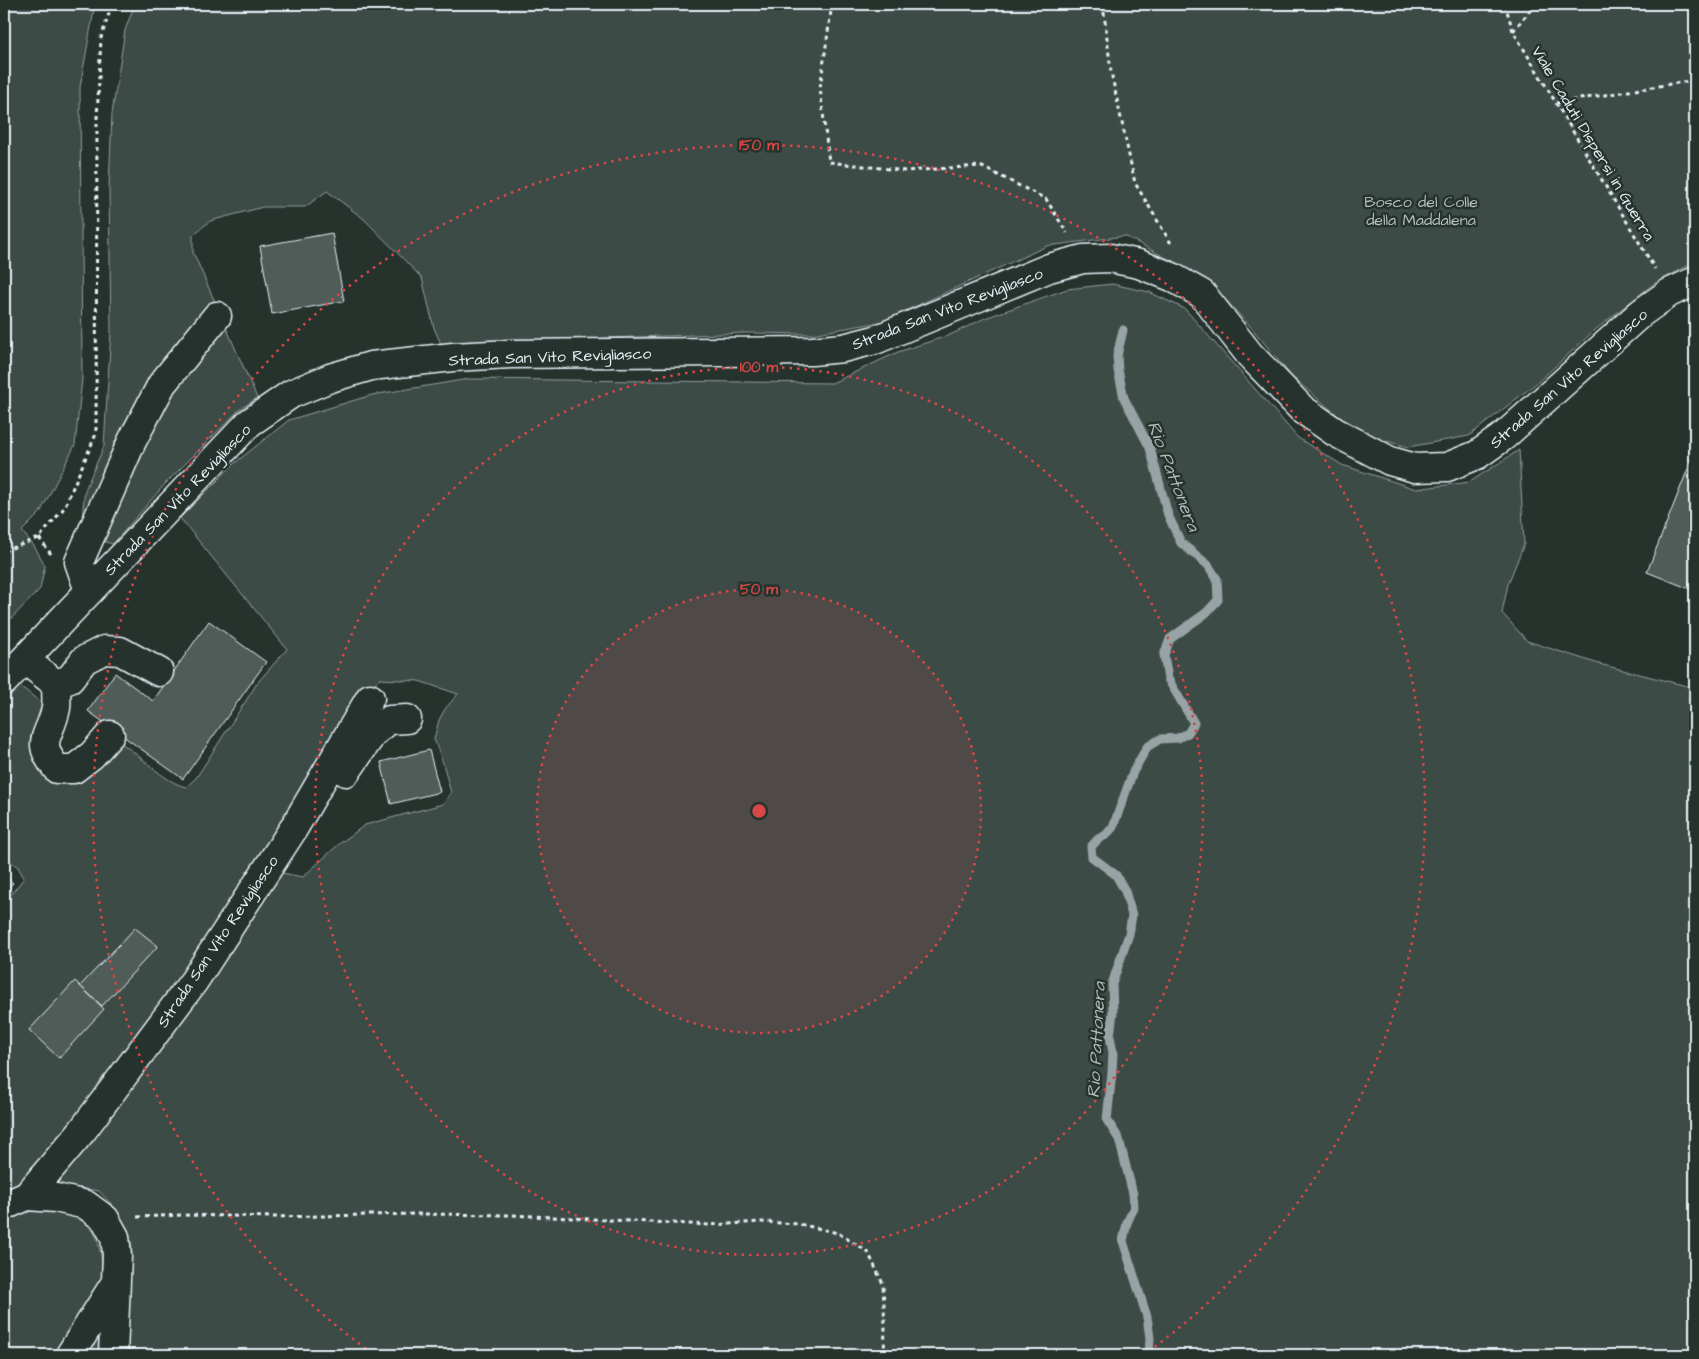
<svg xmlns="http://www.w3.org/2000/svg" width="1699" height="1359" viewBox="0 0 1699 1359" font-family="'Architects Daughter',sans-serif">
  <rect width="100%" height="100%" fill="#26332d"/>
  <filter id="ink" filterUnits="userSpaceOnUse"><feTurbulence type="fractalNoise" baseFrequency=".02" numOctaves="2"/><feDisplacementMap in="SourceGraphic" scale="10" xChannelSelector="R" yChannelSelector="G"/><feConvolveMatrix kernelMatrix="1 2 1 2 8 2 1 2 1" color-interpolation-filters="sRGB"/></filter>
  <g filter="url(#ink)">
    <!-- green -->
    <path fill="#3e4b47" stroke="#939ea0" d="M4 4H95L80 87 82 379 75 445 40 513 22 531 34 546 45 565 40 589 4 626Z
      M135 4H1695V264H1691L1652 285 1595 330 1538 382 1469 436 1408 447 1376 438 1342 419 1292 377 1250 326 1206 279 1125 236 1047 246 881 322 812 334 747 333 441 344 434 328 422 278 364 219 327 191 305 207H263L210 221 193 235V252L257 398 239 410 165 484 113 544 98 540 82 517 85 490 104 446 111 331 109 187 112 114 125 30Z
      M1112 284 1149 292 1185 309 1298 438 1342 465 1416 489 1470 482 1519 450 1524 544 1508 584 1502 613 1527 641 1599 664 1695 688V1355H126L125 1293 132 1246 126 1227 116 1209 99 1191 55 1184 273 877 282 873 303 877 339 844 365 825 443 804 451 793 443 763 434 739 439 720 445 709 458 694 419 681 380 679 358 695 338 736 171 1003 26 1179 14 1188 4 1192V903L24 878 18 867 4 857V700L19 685 45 706 41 764 119 742C140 754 163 782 186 787L196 778 258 682 287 649 180 518 236 462 289 420 372 395 469 379 832 383 898 352 950 335 985 318 1067 289Z
      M27 1211C43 1211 63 1209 77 1217 81 1219 89 1224 92 1229 111 1257 98 1321 98 1355H4V1221Z"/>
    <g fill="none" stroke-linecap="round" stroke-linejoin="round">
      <!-- stream -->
      <path stroke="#98a3a5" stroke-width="9" d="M1123 330 1117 356 1118 370 1124 398 1150 448 1168 515 1181 543 1208 565 1217 579 1218 600 1206 613 1170 639 1164 655 1168 679 1194 723 1188 733 1178 738 1160 739 1147 747 1133 772 1113 827 1106 835 1098 839 1091 847 1092 857 1116 875 1125 891 1132 915 1129 934 1112 984 1113 1012 1110 1036 1113 1053 1112 1072 1107 1120 1119 1139 1133 1194 1134 1207 1127 1223 1123 1241 1147 1317 1150 1338 1149 1355"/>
    </g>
    <!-- building -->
    <path fill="#505c59" stroke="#e8f1f8" d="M332 233 344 301 272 314 260 246Z
      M1695 451V591L1647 572Z
      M209 621 266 662 183 779 88 711 115 673 153 701Z
      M429 750 440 792 391 804 381 762Z
      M4 875 13 883 4 893Z
      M135 928 158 946 102 1006 80 986Z
      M75 981 104 1009 59 1058 29 1030Z"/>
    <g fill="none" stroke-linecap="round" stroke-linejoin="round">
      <defs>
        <path id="minor" d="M89 591 79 562 132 441 162 384 217 316
          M25 660 56 684 70 679 84 660 104 650 120 651 159 672
          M4 681 249 423 291 394 330 378 371 366 453 357 511 354 812 351 843 348 875 340 1049 268 1083 259 1110 258 1139 264 1172 277 1202 294 1250 355 1302 409 1335 432 1390 461 1415 468 1447 467 1477 455 1504 436 1641 313 1669 293 1695 281
          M56 684C56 692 57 701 56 708 50 738 34 740 57 769H74L92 755 110 735
          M346 772 373 733 389 720 407 719
          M27 1196 82 1131 194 981 292 831 370 698
          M4 1206 27 1196 56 1198 86 1205 105 1219 115 1237 117 1255 113 1355
          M70 1355 114 1285"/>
      </defs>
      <!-- minor casing -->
      <use href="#minor" stroke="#e8f1f8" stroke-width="31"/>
      <!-- path -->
      <path stroke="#e8f1f8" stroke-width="3" stroke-dasharray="4 4" stroke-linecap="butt" d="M832 4 820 88 829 162 906 171 980 166 1046 199 1067 233
        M1103 4 1111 72 1135 183 1172 245
        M1505 4 1513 31 1655 269
        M1513 31 1533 7 1534 4
        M1556 103 1695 80
        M39 538 51 554
        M4 551 39 538 64 508 96 434 97 118 101 38 112 4
        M137 1217 183 1215 274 1217 418 1214 512 1215 710 1225 762 1222 799 1224 838 1233 868 1252 883 1284 885 1327 884 1355"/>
      <!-- minor -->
      <use href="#minor" stroke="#26332d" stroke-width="28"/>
    </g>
  </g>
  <!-- distance rings -->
  <circle cx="759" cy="811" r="222" fill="#d94647" fill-opacity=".12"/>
  <g fill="none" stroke="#d94647" stroke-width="2.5" stroke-dasharray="2.5 5">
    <circle cx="759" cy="811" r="222"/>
    <circle cx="759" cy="811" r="444"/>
    <path d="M372 1353A666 666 0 1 1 1146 1353"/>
  </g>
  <g text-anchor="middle" stroke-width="5" stroke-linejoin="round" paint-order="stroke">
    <!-- street labels -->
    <g font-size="16" fill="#e8f1f8" stroke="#26332d">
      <text transform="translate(1594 143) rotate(59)" y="6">Viale Caduti Dispersi in Guerra</text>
      <text transform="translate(947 308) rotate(-21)" y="6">Strada San Vito Revigliasco</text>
      <text transform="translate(550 356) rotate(-2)" y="6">Strada San Vito Revigliasco</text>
      <text transform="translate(1568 378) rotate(-41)" y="6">Strada San Vito Revigliasco</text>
      <text transform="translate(177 499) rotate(-46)" y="6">Strada San Vito Revigliasco</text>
      <text transform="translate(217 941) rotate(-56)" y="6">Strada San Vito Revigliasco</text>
    </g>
    <!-- park labels -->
    <g font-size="16" fill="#b5bfc3" stroke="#26332d">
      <text x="1421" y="207">Bosco del Colle<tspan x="1421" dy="18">della Maddalena</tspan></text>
    </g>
    <!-- water labels -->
    <g font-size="18" font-style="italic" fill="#b3bdc0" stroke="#26332d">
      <text transform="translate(1174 476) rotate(69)" y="6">Rio Pattonera</text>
      <text transform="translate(1096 1040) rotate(-87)" y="6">Rio Pattonera</text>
    </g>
  </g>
  <circle cx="759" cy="811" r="8" fill="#d94647" stroke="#26332d" stroke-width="2.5"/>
  <g font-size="15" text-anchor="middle" font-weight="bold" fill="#d94647" stroke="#26332d" stroke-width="5" stroke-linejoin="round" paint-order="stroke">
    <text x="759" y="150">150 m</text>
    <text x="759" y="372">100 m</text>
    <text x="759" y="594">50 m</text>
  </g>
  <!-- margin -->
  <rect width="1699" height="1359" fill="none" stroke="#26332d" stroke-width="20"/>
  <rect x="10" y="10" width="1679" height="1339" fill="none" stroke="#e8f1f8" stroke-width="2" filter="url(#ink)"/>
</svg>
